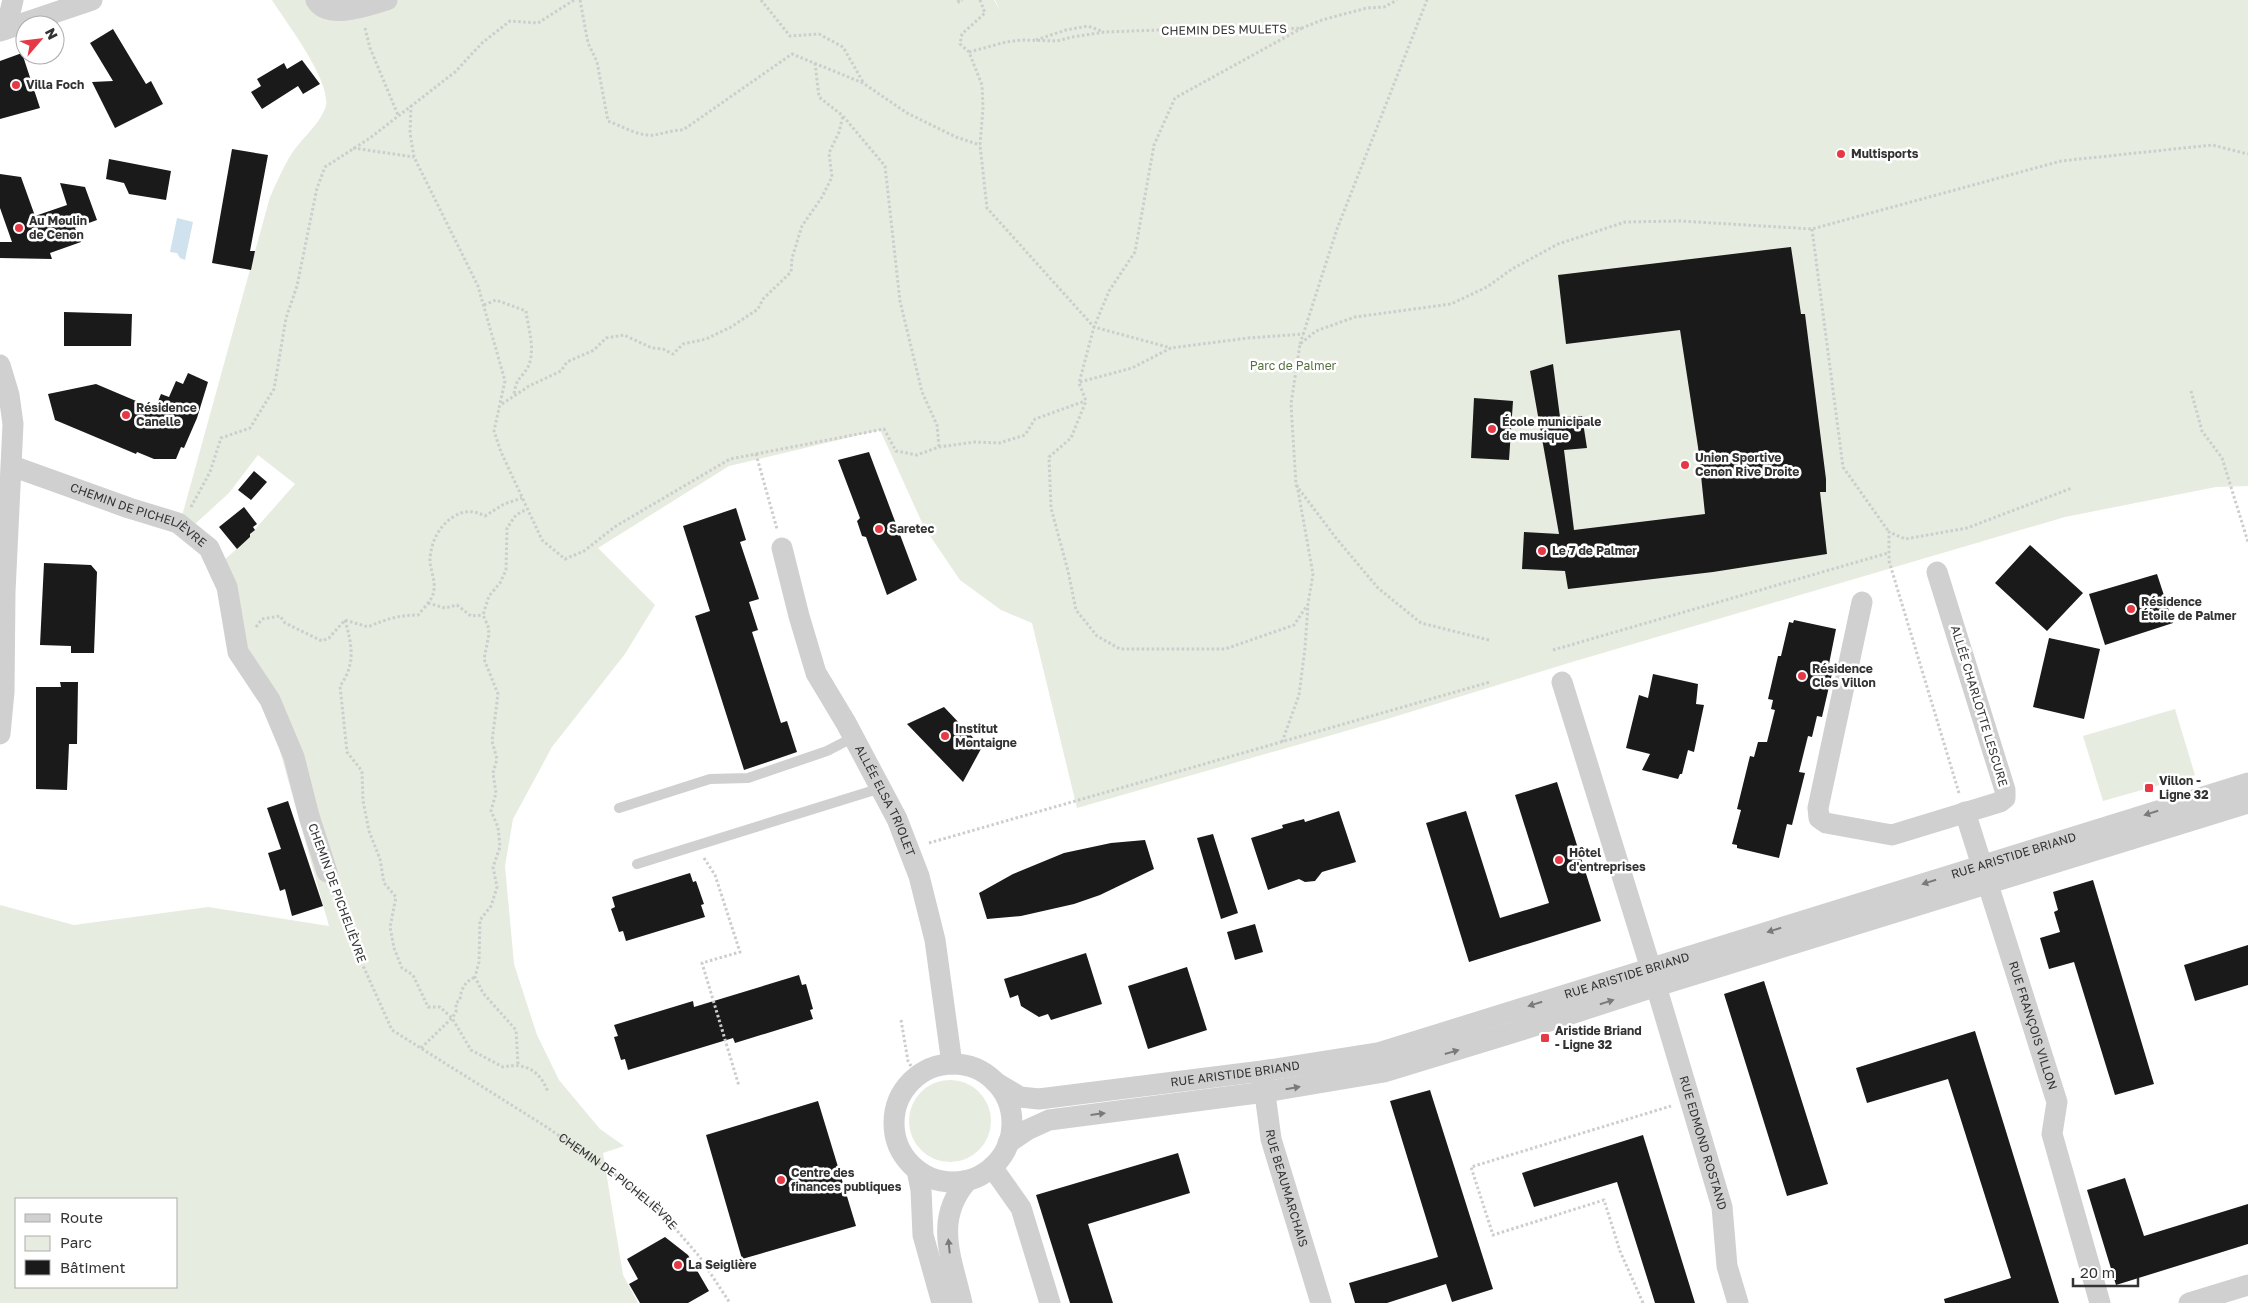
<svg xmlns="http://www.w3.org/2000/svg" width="2248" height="1303" viewBox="0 0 2248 1303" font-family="'Golos Text',sans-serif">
  <rect width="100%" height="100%" fill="#fff"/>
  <!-- green -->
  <path fill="#e6ecdf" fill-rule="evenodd" d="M272 0H994L1001 12 995 0H2248V486L2216 487 2065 517 1572 662 1384 720 1077 808 1032 623 1001 610 960 580 924 527 880 430 729 466 598 548 655 605 625 654 552 747 513 819 505 866 514 964 537 1035 559 1080 600 1129 624 1146 603 1153 623 1275 638 1303H0V905L74 925 208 907 329 926 278 744 245 645 223 561 250 537V535L295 484 258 455 229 493 195 524 182 516 270 197C276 184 282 170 289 158 299 140 317 128 325 109 335 85 285 21 272 0ZM16 1199H176V1287H16Z
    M2175 709 2195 775 2103 801 2083 736Z
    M909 1121a41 41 0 1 1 82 0a41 41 0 1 1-82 0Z"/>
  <!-- water -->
  <path fill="#cfe2ee" d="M177 218 193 222 185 260 180 258 177 253 170 252Z"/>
  <!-- building -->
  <path fill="#1a1a1a" d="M113 29 146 84 151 81 163 104 115 128 92 82 113 81 90 43Z
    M22 53 40 108 0 119V61Z
    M302 60 320 84 303 94 298 86 262 109 251 92 261 86 257 79 284 63 287 69Z
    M232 149 268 155 250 251H255L251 270 212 263Z
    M109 159 171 171 166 200 129 194 124 183 106 179Z
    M0 174 21 177 35 216 67 205 60 183 85 187 97 220 75 228 81 242 50 253 52 259 0 258V242H12L0 208Z
    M1791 247 1801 314H1805L1826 479V492H1820L1827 554 1713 572 1568 589 1565 571 1522 569 1524 532 1559 534 1530 371 1553 364 1560 417 1582 416 1587 448 1564 450 1574 530 1705 514 1698 447 1680 330 1566 344 1558 275Z
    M64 312 132 314 131 346H64Z
    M188 373 208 382 197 418 184 448 181 447 176 459H154L137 452 136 454 55 420 48 394 96 384 155 409 161 394 169 397 176 381 183 384Z
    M1474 398 1513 401 1509 460 1471 458Z
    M869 452 917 580 887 595 866 537 862 536 857 521 860 518 838 460Z
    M254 471 267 482 251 500 238 490Z
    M244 507 257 524 253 527 255 530 250 534V537L237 549 219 527Z
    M736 508 746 540 740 542 759 599 749 602 758 630 752 632 781 723 787 721 797 752 744 770 695 616 710 611 683 526Z
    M2030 545 2083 593 2047 631 1995 583Z
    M44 563 91 565 97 572 94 653H71V646L40 645Z
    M2157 574 2173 623 2105 645 2089 594Z
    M1794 620 1836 629 1829 664 1834 665 1822 717 1817 716 1812 737 1808 736 1799 772 1805 773 1792 825 1787 824 1779 858 1737 848V845L1732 844 1741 810 1737 809 1750 756 1754 757 1758 742H1767L1775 710 1771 709 1773 700 1768 699 1778 656H1781L1789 622 1793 623Z
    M2049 638 2100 649 2084 719 2033 707Z
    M1653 674 1698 684 1696 704 1704 705 1694 752 1688 750 1682 774H1680L1678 779 1642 770 1650 754 1626 748 1639 695 1648 698Z
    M60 682H78L77 744H69L67 790 36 789V687H61Z
    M944 707 982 747 963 782 907 724Z
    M1557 782 1601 921 1469 962 1426 823 1466 811 1500 918 1549 903 1515 795Z
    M288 801 323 906 292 916 285 889 280 891 268 853 281 849 267 808Z
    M1339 811 1356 862 1322 872 1315 881 1305 882 1299 879 1268 890 1251 838 1283 828 1282 825 1304 819 1305 822Z
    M1213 834 1238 913 1221 919 1197 838Z
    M1145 840 1154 869 1100 895 1074 904 1021 916 987 919 979 893 1013 874 1064 853 1111 843Z
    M690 873 693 882 696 881 704 904 701 905 705 917 626 941 623 931 619 932 611 909 615 907 612 897Z
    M2093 880 2154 1084 2115 1095 2074 962 2049 969 2040 938 2060 932 2054 912 2058 910 2053 892Z
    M1255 924 1263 952 1235 960 1227 932Z
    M2248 945V985L2195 1001 2184 965Z
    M1086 953 1102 1004 1051 1020 1048 1014 1039 1017 1021 1006 1018 995 1010 998 1004 979Z
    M1187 967 1207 1030 1148 1049 1128 986Z
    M799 975 802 985 806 984 813 1009 810 1010 813 1019 735 1043 733 1038 628 1070 625 1059 621 1060 614 1037 618 1036 614 1025 693 1001 694 1007Z
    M1764 981 1828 1184 1787 1196 1724 994Z
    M1975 1031 2059 1303H1945L1944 1299 2011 1278 1948 1079 1867 1103 1856 1068Z
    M1430 1090 1493 1289 1452 1302 1446 1284 1387 1303H1355L1349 1283 1438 1257 1390 1101Z
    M818 1101 856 1226 742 1259 706 1135Z
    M1643 1135 1695 1303H1655L1617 1182 1534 1207 1522 1173Z
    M1178 1153 1190 1193 1088 1224 1113 1303H1070L1036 1195Z
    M2125 1178 2144 1236 2248 1204V1244L2116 1285 2087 1190Z
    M665 1237 688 1255 709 1291 688 1303H640L629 1284 638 1279 627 1259Z"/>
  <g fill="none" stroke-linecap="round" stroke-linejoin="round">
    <!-- path -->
    <g stroke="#cdcdcd" stroke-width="3" stroke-dasharray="2.5 2.5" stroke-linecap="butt">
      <path d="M580 0 588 43 597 62 608 121C622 126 639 137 655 135 664 133 673 130 683 130L792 54 863 83 907 113 956 137 980 145"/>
      <path d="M761 0 790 36 819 34 843 47 863 82"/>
      <path d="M958 0 959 2 962 0"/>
      <path d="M980 0 985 13 962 34 960 44 969 52 982 85 983 108 980 145 987 208 1094 327 1171 348"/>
      <path d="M365 28 370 48 398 115"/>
      <path d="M1036 40 1066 30 1088 26 1104 32"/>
      <path d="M969 52 1006 42 1022 40 1057 41 1072 37 1105 32 1187 29 1224 32 1302 28 1322 20 1344 14 1367 8 1384 7 1397 0"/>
      <path d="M815 63 819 97 843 116 885 166 900 301 922 392 937 425 939 447"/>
      <path d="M411 105 410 133 414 157 478 286 505 381 494 431 501 452 542 540 565 559 584 551 616 526 730 459 756 454 777 529"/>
      <path d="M353 148 414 157"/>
      <path d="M1812 229 1843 467 1889 532"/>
      <path d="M484 305 496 300 526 311C528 328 536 350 528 367 520 380 516 378 514 395"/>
      <path d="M1300 344 1337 229 1427 0"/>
      <path d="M1080 382 1132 368 1171 348 1248 338 1304 334"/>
      <path d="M2191 391 2202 431 2222 458 2248 542"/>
      <path d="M502 404 529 386 561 371 567 362 594 350 606 338 624 335 652 348 663 349 673 354 683 344 706 339 731 327 758 309 763 299 791 272 792 258 802 226 822 197 832 177 829 153 839 132 843 116"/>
      <path d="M756 454 884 429 896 451 917 455 939 447 975 442 999 443 1025 435 1035 419 1085 401"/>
      <path d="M1297 485 1313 574 1308 604 1294 625 1225 649H1120L1097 636 1076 610 1068 571 1051 508 1049 457 1071 438 1086 401 1079 383 1094 327 1109 291 1135 252 1154 145 1175 98 1302 28"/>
      <path d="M191 507 210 472 221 438 250 428 274 389 286 318 297 286 317 188 325 167 370 138 455 72 482 43 510 21 538 23 574 0"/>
      <path d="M428 603 445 608 457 605 471 616 483 615"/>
      <path d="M345 620C352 645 356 664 340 686L347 752 362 771 363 801 369 831 380 859 384 883 396 897 390 927 394 948 402 968 413 975 428 1007H440L452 1018 471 1050 503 1067C526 1062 540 1071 548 1092"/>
      <path d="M256 627 262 619 280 616 285 623 322 641 329 638 345 620 368 627C386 619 399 615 418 615 422 610 429 603 432 597 438 583 430 572 430 559 431 542 439 526 453 517 464 510 473 510 485 516L504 504 522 498"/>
      <path d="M1489 640 1421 623 1378 588 1336 538 1296 485 1291 404 1300 344 1316 331 1355 317 1451 304 1487 287 1512 269 1558 244 1625 222 1680 221 1812 229 2061 161 2212 145 2248 154"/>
      <path d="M1553 650 1888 553"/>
      <path d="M1282 742 1299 695 1305 648 1308 605"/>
      <path d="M1959 793 1889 561V532L1905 539 1967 528 2072 488"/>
      <path d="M929 843 1490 682"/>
      <path d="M704 858 715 875 740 952 702 963 739 1086"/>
      <path id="s1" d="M334 892 351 939 392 1030 545 1126 612 1172 660 1211 699 1256 730 1303"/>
      <path d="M901 1020 908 1061 917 1076"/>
      <path d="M421 1048 452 1018 456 1012V1003L460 1000C461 988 465 982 475 977"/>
      <path d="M518 1064 516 1030 483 993 475 977 479 962 480 920 491 906 497 887 493 867 500 847 498 827 491 811 496 793 493 773 497 759 492 741 498 694 484 659 489 634 488 626 483 615 489 596 500 583 506 570 507 528 516 515 527 509"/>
      <path d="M1643 1303 1620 1251 1604 1200 1493 1235 1471 1167 1671 1106"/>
    </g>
    <!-- service -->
    <path stroke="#d0d0d0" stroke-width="10" d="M619 808 710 779 748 778 827 751 854 737
      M637 864 881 788"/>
    <!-- minor -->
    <g stroke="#d0d0d0" stroke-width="21">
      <path d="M316 0C328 21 369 5 387 0"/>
      <path d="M6 29 13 0"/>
      <path d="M0 31 92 0"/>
      <path d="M0 365 9 395 13 424 5 592 4 692 0 734"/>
      <path id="s2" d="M12 466 129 508 178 523 209 548 227 587 238 652 270 700 294 757 309 816 327 872"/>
      <path id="s3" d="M782 548 799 616 816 673 846 723 897 819 919 876 935 940 952 1064"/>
      <path d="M1862 602 1818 808 1819 818 1826 823 1892 835 2000 802 2005 798V790L1937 572"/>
      <path id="s4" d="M1562 682 1651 969 1722 1207 1727 1266 1738 1303"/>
      <path id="s5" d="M1965 812 2057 1102 2052 1134 2100 1303"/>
      <circle cx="953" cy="1123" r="59"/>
      <path id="s6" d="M1263 1079 1271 1139 1321 1303"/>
      <path id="s7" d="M995 1082 1020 1097 1039 1099 1262 1071 1378 1053 2248 783"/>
      <path d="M1008 1143 1027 1130 1049 1120 1265 1092 1384 1072 1512 1033 1657 986 2248 803"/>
      <path d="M992 1167 1021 1208 1050 1303"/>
      <path d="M917 1170 921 1190 923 1235 942 1303"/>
      <path d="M962 1303C952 1259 933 1220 967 1181"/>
      <path d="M2189 1303 2248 1285"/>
    </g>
  </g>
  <!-- one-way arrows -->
  <defs><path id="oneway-solid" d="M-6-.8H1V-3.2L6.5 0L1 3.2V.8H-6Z" transform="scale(1.25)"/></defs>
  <g fill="#7a7a7a">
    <use href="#oneway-solid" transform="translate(2151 813) rotate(163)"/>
    <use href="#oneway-solid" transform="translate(1929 882) rotate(163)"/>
    <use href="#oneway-solid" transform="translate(1774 930) rotate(163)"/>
    <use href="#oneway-solid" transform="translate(1607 1002) rotate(-18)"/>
    <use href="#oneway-solid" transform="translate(1535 1004) rotate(163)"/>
    <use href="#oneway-solid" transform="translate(1452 1052) rotate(-16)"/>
    <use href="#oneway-solid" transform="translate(1293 1088) rotate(-10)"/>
    <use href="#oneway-solid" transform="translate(1098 1114) rotate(-7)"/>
    <use href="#oneway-solid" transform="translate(949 1246) rotate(-96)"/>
  </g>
  <!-- markers -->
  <g fill="#e63946" stroke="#fff" stroke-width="2">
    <circle cx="16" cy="85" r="5"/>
    <circle cx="1841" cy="154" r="5"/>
    <circle cx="19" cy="228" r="5"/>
    <circle cx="126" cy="415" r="5"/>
    <circle cx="1492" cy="429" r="5"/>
    <circle cx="1685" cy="465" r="5"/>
    <circle cx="879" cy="529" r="5"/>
    <circle cx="1542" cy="551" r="5"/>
    <circle cx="2131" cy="609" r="5"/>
    <circle cx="1802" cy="676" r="5"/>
    <circle cx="945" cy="736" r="5"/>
    <rect x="2144" y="783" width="10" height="10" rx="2.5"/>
    <circle cx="1559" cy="860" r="5"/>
    <rect x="1540" y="1033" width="10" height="10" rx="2.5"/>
    <circle cx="781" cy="1180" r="5"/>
    <circle cx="678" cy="1265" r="5"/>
  </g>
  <g text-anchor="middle" stroke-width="5" stroke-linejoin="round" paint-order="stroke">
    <!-- street labels -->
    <g font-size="12" fill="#333" stroke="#fff">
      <text transform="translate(1224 30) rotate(-1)" y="4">CHEMIN DES MULETS</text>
      <text dy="4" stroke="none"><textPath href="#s2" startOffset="136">CHEMIN DE PICHELIÈVRE</textPath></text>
      <text transform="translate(1979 706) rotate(73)" y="4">ALLÉE CHARLOTTE LESCURE</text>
      <text dy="4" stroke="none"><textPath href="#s3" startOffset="275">ALLÉE ELSA TRIOLET</textPath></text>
      <text dy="4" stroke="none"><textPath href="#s7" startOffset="1056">RUE ARISTIDE BRIAND</textPath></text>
      <text transform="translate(337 893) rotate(70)" y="4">CHEMIN DE PICHELIÈVRE</text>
      <text dy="4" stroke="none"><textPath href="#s7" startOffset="651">RUE ARISTIDE BRIAND</textPath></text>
      <text dy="4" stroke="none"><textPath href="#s5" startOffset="224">RUE FRANÇOIS VILLON</textPath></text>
      <text dy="4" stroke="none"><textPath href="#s7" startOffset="246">RUE ARISTIDE BRIAND</textPath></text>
      <text dy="4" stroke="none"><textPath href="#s4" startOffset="482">RUE EDMOND ROSTAND</textPath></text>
      <text dy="4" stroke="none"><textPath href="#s1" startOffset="422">CHEMIN DE PICHELIÈVRE</textPath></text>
      <text dy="4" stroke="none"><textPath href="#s6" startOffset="112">RUE BEAUMARCHAIS</textPath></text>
    </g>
    <!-- poi labels -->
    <g font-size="12" font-weight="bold" fill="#333" stroke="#fff" text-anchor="start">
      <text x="26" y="89">Villa Foch</text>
      <text x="1851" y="158">Multisports</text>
      <text x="29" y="225">Au Moulin<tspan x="29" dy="14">de Cenon</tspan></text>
      <text x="136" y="412">Résidence<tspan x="136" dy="14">Canelle</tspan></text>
      <text x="1502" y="426">École municipale<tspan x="1502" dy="14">de musique</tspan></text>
      <text x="1695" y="462">Union Sportive<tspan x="1695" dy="14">Cenon Rive Droite</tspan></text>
      <text x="889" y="533">Saretec</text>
      <text x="1552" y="555">Le 7 de Palmer</text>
      <text x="2141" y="606">Résidence<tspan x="2141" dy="14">Étoile de Palmer</tspan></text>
      <text x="1812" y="673">Résidence<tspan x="1812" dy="14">Clos Villon</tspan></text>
      <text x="955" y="733">Institut<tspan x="955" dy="14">Montaigne</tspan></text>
      <text x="2159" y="785">Villon -<tspan x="2159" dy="14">Ligne 32</tspan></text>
      <text x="1569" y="857">Hôtel<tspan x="1569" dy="14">d'entreprises</tspan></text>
      <text x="1555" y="1035">Aristide Briand<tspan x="1555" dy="14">- Ligne 32</tspan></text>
      <text x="791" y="1177">Centre des<tspan x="791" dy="14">finances publiques</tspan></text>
      <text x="688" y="1269">La Seiglière</text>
    </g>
    <!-- park labels -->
    <g font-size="12" fill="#56703f" stroke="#fff">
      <text x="1293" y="370">Parc de Palmer</text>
    </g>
  </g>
  <!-- legend -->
  <rect x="15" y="1198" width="162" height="90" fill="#ffffff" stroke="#adadad"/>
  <rect x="25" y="1214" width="25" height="8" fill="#d0d0d0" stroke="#adadad"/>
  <text x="60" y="1223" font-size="15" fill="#333333">Route</text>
  <rect x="25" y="1236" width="25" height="15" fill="#e6ecdf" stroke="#adadad"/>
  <text x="60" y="1248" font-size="15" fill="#333333">Parc</text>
  <rect x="25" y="1260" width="25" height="15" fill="#1a1a1a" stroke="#adadad"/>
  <text x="60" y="1273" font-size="15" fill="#333333">Bâtiment</text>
  <!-- north arrow -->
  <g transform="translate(40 40) rotate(62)"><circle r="24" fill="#ffffff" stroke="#adadad"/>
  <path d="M0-4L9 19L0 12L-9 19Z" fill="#e63946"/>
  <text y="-8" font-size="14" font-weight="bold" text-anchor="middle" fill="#333333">N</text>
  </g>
  <!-- scale -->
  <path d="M2073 1278v8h65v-8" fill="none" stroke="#333333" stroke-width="2.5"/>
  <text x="2080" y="1278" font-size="15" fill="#333333" stroke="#ffffff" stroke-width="4" paint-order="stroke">20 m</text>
</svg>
